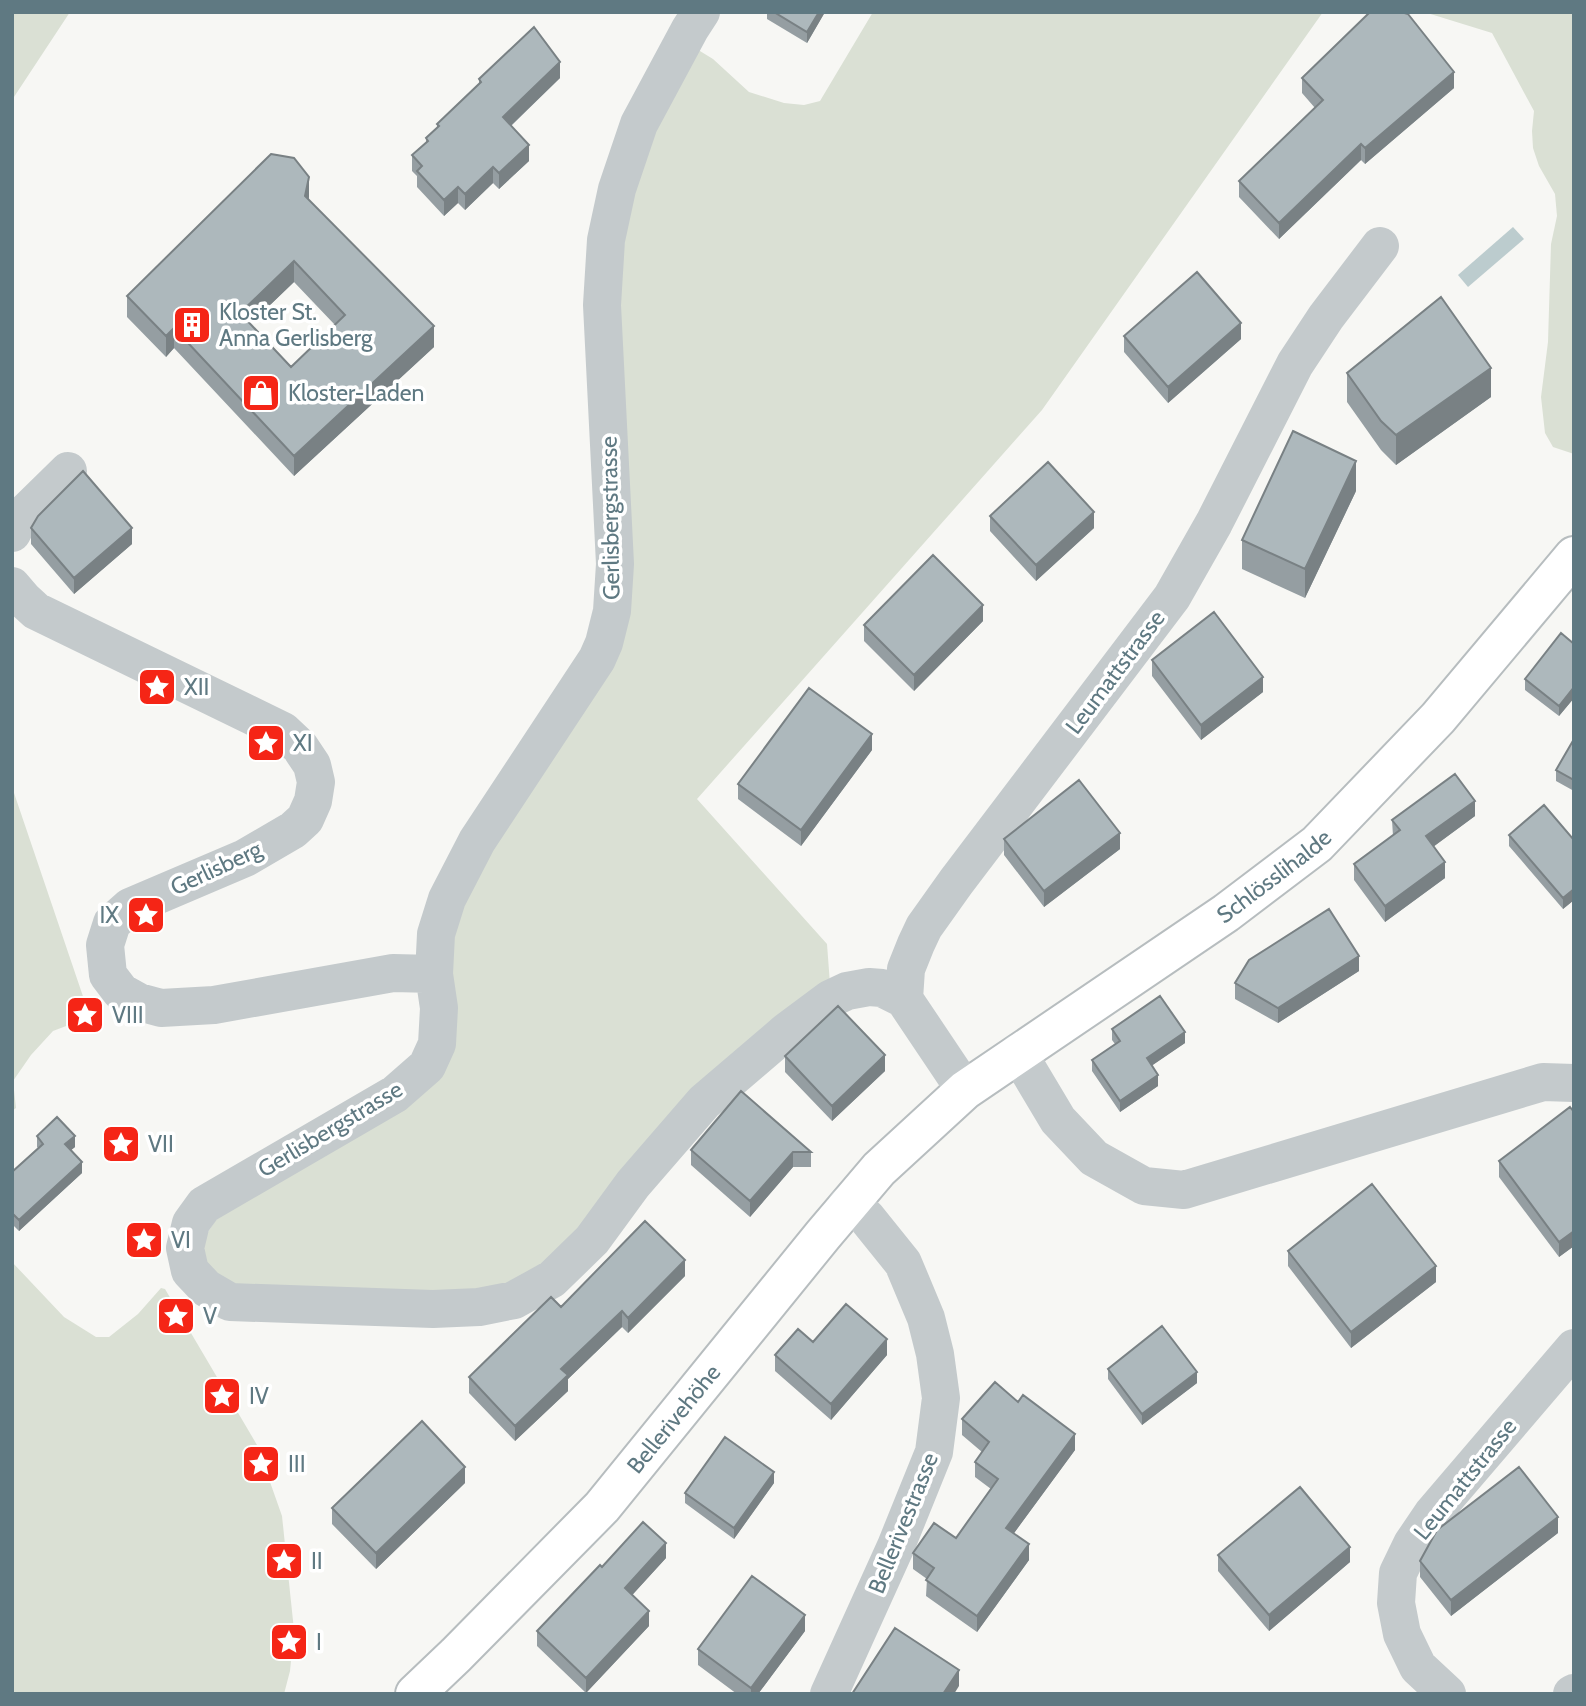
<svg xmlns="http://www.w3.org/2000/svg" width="1586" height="1706" viewBox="0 0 1586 1706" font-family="Cabin,sans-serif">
  <rect width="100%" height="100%" fill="#f7f7f4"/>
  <!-- green -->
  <path fill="#dae0d4" d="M12 12H70L12 100Z
    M873 12H1323L1042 410 697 799 827 944 830 984 546 1268 489 1293H247L204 1264V1238L221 1212 419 1090 444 960 464 889 605 671 614 317 636 160 695 48 713 59 749 92 784 103 804 105 820 101Z
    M1424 12H1574V454L1553 447 1545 433 1541 397 1548 342 1551 244 1557 216 1555 194 1539 166 1533 148 1532 131 1534 111 1492 33Z
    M12 787 90 1017 53 1031 31 1055 13 1081 16 1108 12 1111Z
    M12 1262 64 1317 96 1337H109L138 1314 161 1288 165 1289 257 1445 282 1516 294 1630 290 1671 284 1694H12Z"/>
  <!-- water -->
  <path fill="#bcccce" d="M1513 227 1524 239 1468 287 1458 275Z"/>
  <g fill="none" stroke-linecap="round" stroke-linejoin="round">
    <defs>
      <g id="major">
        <path id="s1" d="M415 1694 456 1655 602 1507 823 1235 879 1169 965 1090 1226 913 1317 844 1438 718 1574 556"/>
      </g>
    </defs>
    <!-- major casing -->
    <use href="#major" stroke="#b7bdbf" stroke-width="42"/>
    <!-- minor -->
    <path stroke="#c4cacc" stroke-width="38" d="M701 12 690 29 639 124 617 189 606 240 602 305 615 564 612 611 604 643 597 659 477 841 447 899 436 934 434 974 439 1008 437 1044 427 1066 395 1094 204 1205 191 1223 185 1248 190 1271 206 1288 230 1302 433 1309 479 1307 514 1300 552 1279 592 1240 633 1184 704 1102 787 1031 830 999 847 991 869 987 882 988 904 999
      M12 533 20 518 68 471
      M12 586 24 600 36 611 283 731 300 747 312 765 316 782 313 801 305 819 293 830 245 858 130 907 112 923 105 945 108 975 121 992 139 1002 161 1008 214 1005 393 973 434 974
      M1018 1053 1058 1120 1094 1158 1144 1186 1184 1190 1543 1082 1574 1083
      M965 1090 904 999 906 969 916 944 924 927 956 882 1172 597 1214 523 1295 364 1326 317 1380 246
      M829 1694 896 1546 934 1452 941 1398 935 1354 926 1318 903 1263 866 1217 847 1205
      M1447 1694 1418 1667 1402 1634 1396 1603 1398 1573 1412 1544 1433 1513 1574 1348
      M1572 1694 1574 1693"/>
    <!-- major -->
    <use href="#major" stroke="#fff" stroke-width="38"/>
  </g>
  <!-- wall -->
  <path fill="#959ea2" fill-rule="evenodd" d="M767 12H825L807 43 767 19Z
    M560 78 511 126 529 161 499 189 493 183 465 210 458 203 444 216 417 187V176L412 171V155L426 143V138L437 128V124L479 84V79Z
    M1302 78 1454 88 1365 164 1361 160 1279 239 1239 197V181L1315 108 1302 93Z
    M309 197V200L434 347 294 476 174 348 166 357 127 317V296ZM294 282 335 325 291 367 250 324Z
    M1124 336 1241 339 1168 403 1124 352Z
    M1347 373 1491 397 1396 465 1381 450 1347 402Z
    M1356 491 1305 598 1242 569V540Z
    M990 516 1094 528 1036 581 990 531Z
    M31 528 132 544 74 594 31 544Z
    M983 621 914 691 864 641V625Z
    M1574 644V698L1559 716 1525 690V679Z
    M1152 660 1263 692 1201 740 1152 676Z
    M1574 739V791L1556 781V770Z
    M872 750 801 846 738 799V784Z
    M1475 816 1433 847 1445 878 1385 922 1354 880V864L1393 836 1392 820Z
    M1509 835 1574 840V900L1563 909 1509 846Z
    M1004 839 1120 849 1044 907 1004 855Z
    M1359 971 1278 1023 1235 999V983Z
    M1112 1029 1185 1043 1152 1065 1158 1086 1120 1112 1092 1071V1060L1115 1044 1112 1040Z
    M785 1056 885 1071 832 1121 785 1072Z
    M1574 1112V1246L1559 1257 1499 1177V1161Z
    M37 1136 75 1147 71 1150 82 1173 19 1231 12 1224V1172L38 1148 37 1147Z
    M691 1150 811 1152V1167H793L750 1217 691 1165Z
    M1288 1251 1436 1282 1351 1348 1288 1266Z
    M685 1276 628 1333 622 1327 568 1379V1391L515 1441 469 1393V1377L561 1307Z
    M813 1342 887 1355 831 1420 775 1371V1355Z
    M1108 1369 1197 1383 1142 1425 1108 1379Z
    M1018 1402 1075 1450 1014 1533 1029 1560 977 1632 926 1596 927 1579 913 1569V1553L956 1538 991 1489 975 1477V1462L982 1452 962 1435V1419Z
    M465 1483 376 1569 332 1524V1508Z
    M774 1483 734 1539 685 1503V1493Z
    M1558 1533 1451 1616 1420 1577V1561Z
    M1218 1555 1350 1562 1269 1631 1218 1571Z
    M666 1558 632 1595 649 1626 586 1693 537 1646V1631L602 1567Z
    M805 1631 758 1694H737L698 1665V1649Z"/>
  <!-- shaded-wall -->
  <path fill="#798184" d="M819 12H825L807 43V32Z
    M560 62V78L503 133V117Z
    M1454 72V88L1365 164V148Z
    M1361 144V160L1279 239V223Z
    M529 145V161L499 189V173Z
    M493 167V183L465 210V194Z
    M309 177V197L305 217V196Z
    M458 187V203L444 216V200Z
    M294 261V282L240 334V313Z
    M1241 323V339L1168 403V387Z
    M434 326V347L294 476V456Z
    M174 328V348L166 357V336Z
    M1491 368V397L1396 465V435Z
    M1356 461V491L1305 598V569Z
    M1094 512V528L1036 581V565Z
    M132 528V544L74 594V578Z
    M983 605V621L914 691V675Z
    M1263 677V692L1201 740V725Z
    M1574 687V698L1559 716V706Z
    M872 734V750L801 846V830Z
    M1475 801V816L1426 852V836Z
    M1120 833V849L1044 907V891Z
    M1445 862V878L1385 922V906Z
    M1574 889V900L1563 909V898Z
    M1359 956V971L1278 1023V1008Z
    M1185 1032V1043L1147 1069V1058Z
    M885 1055V1071L832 1121V1106Z
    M1158 1075V1086L1120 1112V1101Z
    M75 1136V1147L65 1155V1144Z
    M793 1152V1167L750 1217V1201Z
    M82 1162V1173L19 1231V1220Z
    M1574 1231V1246L1559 1257V1242Z
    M685 1260V1276L628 1333V1318Z
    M1436 1266V1282L1351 1348V1332Z
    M622 1311V1327L568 1379V1391L515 1441V1426L561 1369Z
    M887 1339V1355L831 1420V1404Z
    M1197 1372V1383L1142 1425V1414Z
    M1075 1434V1450L1006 1544V1528Z
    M465 1467V1483L376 1569V1553Z
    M774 1472V1483L734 1539V1528Z
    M1558 1517V1533L1451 1616V1600Z
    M666 1543V1558L625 1603V1588Z
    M1029 1544V1560L977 1632V1616Z
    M1350 1547V1562L1269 1631V1615Z
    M649 1611V1626L586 1693V1678Z
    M805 1615V1631L758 1694H751V1688Z
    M959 1670V1686L954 1694H943Z"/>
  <!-- building -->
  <path fill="#adb8bc" stroke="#798184" stroke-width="2" fill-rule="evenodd" d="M774 12H819L807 32Z
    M1370 12H1401L1408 14 1454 72 1365 148 1361 144 1279 223 1239 181 1323 100 1302 78Z
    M534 27 560 62 503 117 529 145 499 173 493 167 465 194 458 187 444 200 417 171 422 166 412 155 428 141 426 138 439 126 437 124 481 82 479 79Z
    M271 154 294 158 309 177 305 196 434 326 294 456 174 328 166 336 127 296ZM294 261 345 315 291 367 240 313Z
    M1197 272 1241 323 1168 387 1124 336Z
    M1441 297 1491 368 1396 435 1381 421 1347 373Z
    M1293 431 1356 461 1305 569 1242 540Z
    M1048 462 1094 512 1036 565 990 516Z
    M83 471 132 528 74 578 31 528 38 516Z
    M933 555 983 605 914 675 864 625Z
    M1214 612 1263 677 1201 725 1152 660Z
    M1561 633 1574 644V687L1559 706 1525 679Z
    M809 688 872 734 801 830 738 784Z
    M1574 739V780L1556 770Z
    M1455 774 1475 801 1426 836 1445 862 1385 906 1354 864 1400 830 1392 820Z
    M1079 780 1120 833 1044 891 1004 839Z
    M1544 805 1574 840V889L1563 898 1509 835Z
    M1329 909 1359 956 1278 1008 1235 983 1249 960Z
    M1160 996 1185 1032 1147 1058 1158 1075 1120 1101 1092 1060 1120 1041 1112 1029Z
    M838 1006 885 1055 832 1106 785 1056Z
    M741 1091 811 1152H793L750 1201 691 1150Z
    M1570 1107 1574 1112V1231L1559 1242 1499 1161Z
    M57 1117 75 1136 65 1144 82 1162 19 1220 12 1213V1172L43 1144 37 1136Z
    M1372 1184 1436 1266 1351 1332 1288 1251Z
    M645 1221 685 1260 628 1318 622 1311 561 1369 568 1375 515 1426 469 1377 551 1297 561 1307Z
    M846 1304 887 1339 831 1404 775 1355 798 1329 813 1342Z
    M1162 1326 1197 1372 1142 1414 1108 1369Z
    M995 1382 1018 1402 1023 1395 1075 1434 1006 1528 1029 1544 977 1616 926 1580 934 1568 913 1553 934 1523 956 1538 998 1479 975 1462 989 1442 962 1419Z
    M422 1421 465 1467 376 1553 332 1508Z
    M725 1437 774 1472 734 1528 685 1493Z
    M1519 1467 1558 1517 1451 1600 1420 1561 1437 1530Z
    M1300 1487 1350 1547 1269 1615 1218 1555Z
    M643 1522 666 1543 625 1588 649 1611 586 1678 537 1631 600 1565 602 1567Z
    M752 1576 805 1615 751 1688 698 1649Z
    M895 1628 959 1670 943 1694H852Z"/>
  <!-- icons -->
  <defs>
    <symbol id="building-square" viewBox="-11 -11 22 22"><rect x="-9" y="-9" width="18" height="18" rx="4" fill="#f52516" stroke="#fff"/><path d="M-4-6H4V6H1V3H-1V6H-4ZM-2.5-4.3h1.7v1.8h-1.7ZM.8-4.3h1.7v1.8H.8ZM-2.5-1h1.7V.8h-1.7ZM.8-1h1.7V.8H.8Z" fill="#fff"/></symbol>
    <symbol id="shop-square" viewBox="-11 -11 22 22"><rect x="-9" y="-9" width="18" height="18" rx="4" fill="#f52516" stroke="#fff"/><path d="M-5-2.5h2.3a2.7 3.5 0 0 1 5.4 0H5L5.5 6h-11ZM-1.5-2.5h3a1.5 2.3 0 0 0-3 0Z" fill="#fff"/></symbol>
    <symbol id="sight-square" viewBox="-11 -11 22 22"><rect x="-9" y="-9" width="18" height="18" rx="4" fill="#f52516" stroke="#fff"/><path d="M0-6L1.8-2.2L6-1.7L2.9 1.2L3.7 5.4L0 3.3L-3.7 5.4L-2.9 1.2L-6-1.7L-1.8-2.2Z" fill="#fff"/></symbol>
  </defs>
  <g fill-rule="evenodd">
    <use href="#building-square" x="170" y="303" width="44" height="44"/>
    <use href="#shop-square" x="239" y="371" width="44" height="44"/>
    <use href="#sight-square" x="135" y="665" width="44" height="44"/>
    <use href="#sight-square" x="244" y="721" width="44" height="44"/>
    <use href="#sight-square" x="124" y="893" width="44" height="44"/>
    <use href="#sight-square" x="63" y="993" width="44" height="44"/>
    <use href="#sight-square" x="99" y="1122" width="44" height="44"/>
    <use href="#sight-square" x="122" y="1218" width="44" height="44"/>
    <use href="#sight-square" x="154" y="1294" width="44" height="44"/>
    <use href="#sight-square" x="200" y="1374" width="44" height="44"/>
    <use href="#sight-square" x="239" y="1442" width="44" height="44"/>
    <use href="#sight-square" x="262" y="1539" width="44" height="44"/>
    <use href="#sight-square" x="267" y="1620" width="44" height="44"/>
  </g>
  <g text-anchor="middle" stroke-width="7" stroke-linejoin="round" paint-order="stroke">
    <!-- poi labels -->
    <g font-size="23" fill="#5f7982" stroke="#fff" text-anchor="start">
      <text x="219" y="320">Kloster St.<tspan x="219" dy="26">Anna Gerlisberg</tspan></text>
      <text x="288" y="401">Kloster-Laden</text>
      <text x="184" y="695">XII</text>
      <text x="293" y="751">XI</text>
      <text x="119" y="923" text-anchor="end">IX</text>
      <text x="112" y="1023">VIII</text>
      <text x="148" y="1152">VII</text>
      <text x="171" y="1248">VI</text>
      <text x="203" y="1324">V</text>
      <text x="249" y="1404">IV</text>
      <text x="288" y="1472">III</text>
      <text x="311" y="1569">II</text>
      <text x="316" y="1650">I</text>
    </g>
    <!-- street labels -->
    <g font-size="23" fill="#5f7982" stroke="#fff">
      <text transform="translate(610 518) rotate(-91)" y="8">Gerlisbergstrasse</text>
      <text transform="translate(1115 672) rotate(-53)" y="8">Leumattstrasse</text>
      <text transform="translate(216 868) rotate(-25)" y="8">Gerlisberg</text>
      <text dy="8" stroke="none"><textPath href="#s1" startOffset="1194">Schlösslihalde</textPath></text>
      <text transform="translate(330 1129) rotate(-31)" y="8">Gerlisbergstrasse</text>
      <text dy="8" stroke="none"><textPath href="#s1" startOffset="378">Bellerivehöhe</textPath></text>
      <text transform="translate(1465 1479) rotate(-51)" y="8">Leumattstrasse</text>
      <text transform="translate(903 1523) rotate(-68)" y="8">Bellerivestrasse</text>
    </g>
  </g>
  <!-- border -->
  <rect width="1586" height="1706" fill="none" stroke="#5f7982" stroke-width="28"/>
</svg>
